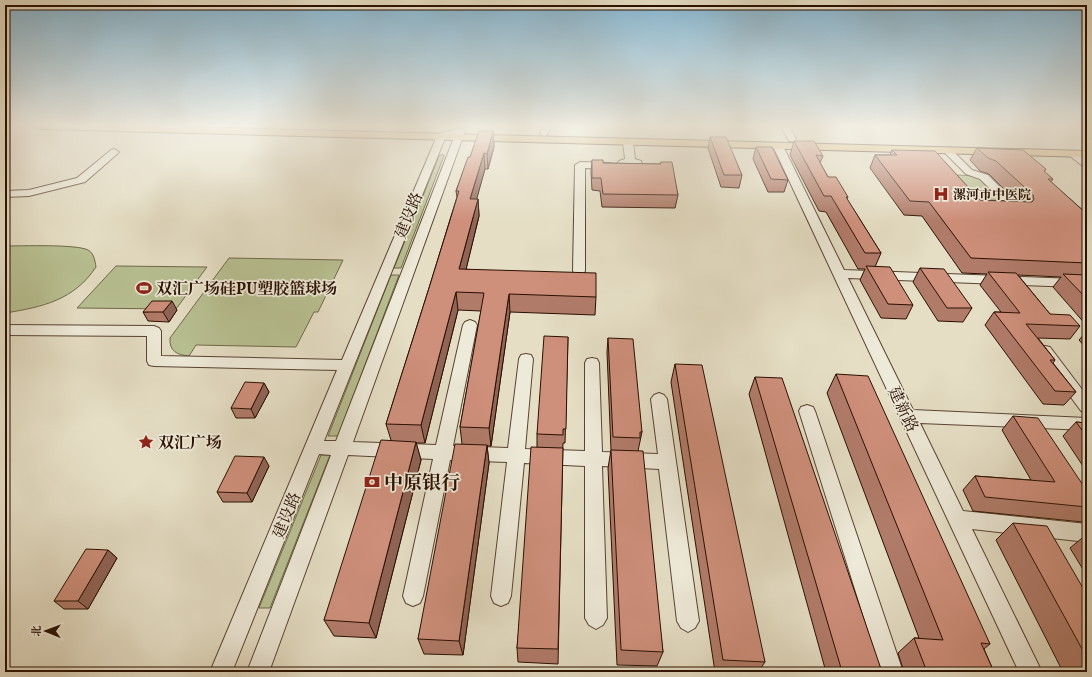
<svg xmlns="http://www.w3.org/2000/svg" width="1092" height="677" viewBox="0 0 1092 677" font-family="Vollkorn,'Noto Serif SC',serif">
  <rect width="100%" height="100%" fill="#e5dec5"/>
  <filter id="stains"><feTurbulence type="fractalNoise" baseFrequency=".005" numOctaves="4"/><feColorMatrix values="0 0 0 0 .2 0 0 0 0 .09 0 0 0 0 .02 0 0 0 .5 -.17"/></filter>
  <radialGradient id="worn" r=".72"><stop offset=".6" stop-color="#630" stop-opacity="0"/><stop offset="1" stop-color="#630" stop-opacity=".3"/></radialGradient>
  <!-- green -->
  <path fill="#b8c092" stroke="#71684a" d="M443 154 444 156 401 268H394L439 156Z
    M956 175 978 176 1008 206 984 205Z
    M5 246C22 246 76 244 88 250 94 253 95 261 96 267 74 300 43 307 5 313Z
    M229 258 343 260 318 312H314L296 347 196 345 189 356C177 355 169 351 170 338Z
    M116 266 207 267 176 309 77 308Z
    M391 275H399L338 436H328Z
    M321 455H330L270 608H259Z"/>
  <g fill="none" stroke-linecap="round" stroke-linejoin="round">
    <defs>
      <path id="minor" d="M543 126H551L547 135 544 136 540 133Z
        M781 126H789L796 139 795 141H789Z
        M461 128 465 131 353 442 436 445 463 325 465 322 470 320 475 322 477 325 453 446 508 448 519 359 521 355 526 354 531 355 533 359 525 449 585 451V363L587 359 592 358 597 359 599 363 602 452 658 454 651 399 654 395 659 393 664 395 667 399 699 621 695 628 688 632 681 628 677 621 659 469 602 466 607 618 603 625 596 629 589 625 585 618V466L524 463 511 596 508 603 501 606 494 603 491 596 507 462 450 460 423 596 420 603 413 606 406 603 403 596 433 459 348 455 269 672H247L331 455 319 454 232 672H210L337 370 154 366 149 365 147 361V336L5 335V325L154 326 159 328 161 331V356L342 360 437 136 438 134ZM455 135 336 441H324L445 138Z
        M628 139 633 142 635 159 641 161 644 168C636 176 622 174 615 166L619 161 625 159 623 142ZM630 164 634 165V167H629L625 165Z
        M778 143 783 146 844 270 1075 279 1079 280 1081 283 1079 286 1075 287 848 278 913 410 1087 418V430L920 423 963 511 1087 524V542L972 529 1042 672H1019L773 146Z
        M948 148 951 149 972 170 988 175 1023 210 1024 212 1023 214H1013L1012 211 980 179 966 174 943 151Z
        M114 149 119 152 117 154 85 182 29 196 5 197V191L29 190 77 178 111 150Z
        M1073 151 1087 160V168L1084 167 1070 156 1068 154Z
        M580 162 610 163 615 166 610 169 585 168V271L583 274H575L573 271 575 165Z
        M1045 346 1050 347 1087 396V413L1081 411 1040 355 1038 351 1040 347Z
        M807 405 813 407 815 411 903 672H881L799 411 801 407Z"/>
      <path id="major" d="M35 126H155L1087 151V157L40 129Z"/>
    </defs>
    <!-- minor casing -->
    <use href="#minor" stroke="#594332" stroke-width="2"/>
    <!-- major casing -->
    <use href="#major" stroke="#2a0f01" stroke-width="2"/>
    <!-- minor -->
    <use href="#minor" fill="#eeead9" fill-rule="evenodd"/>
    <!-- major -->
    <use href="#major" fill="#e2bf82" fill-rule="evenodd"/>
  </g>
  <!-- wall -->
  <path fill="#b17b6a" stroke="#2a0f01" d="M493 131 494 147 488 169H485L476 199H478L479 216 466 269 596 297 595 315 510 312 491 446H487L489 463 463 655 424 654 418 639 462 444 460 427 481 311 458 310 425 443H416L421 460 376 638 334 636 324 620 391 440 386 424 429 288 457 197 456 191 470 157Z
    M710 137 742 175 739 188 721 187 708 148Z
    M794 141 823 156 820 163 828 177 848 197 847 199 881 253 875 267 913 305 906 319 881 318 860 280 865 269H858L826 212 819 211 790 155Z
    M756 147 788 180 784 192H768L753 159Z
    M977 148 1046 169 1044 172 1053 179 1051 182 1087 214V326L1053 287 1061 277 1018 275 1050 314 1080 326 1070 339 1038 338 1055 360 1053 363 1076 392 1064 405 1043 404 985 325 994 312H1001L980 285 987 274 962 273 922 216 904 215 870 168 875 155H890L892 150 980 200 1016 201 989 174 980 171 970 160Z
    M592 160 603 163 660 164 661 162 678 195 675 208 602 207 600 191 592 190 591 172Z
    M920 268 972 308 963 322 938 321 913 282Z
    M177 310 169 322 148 321 143 312Z
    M1087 331V349L1079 340Z
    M568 337 565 443H563L558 664 518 662 517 648 537 447V434Z
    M608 338 642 432 638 451 663 652 657 666 617 665 608 468 611 450 607 352Z
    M675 364 765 662 758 672H715L671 382Z
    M836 374 990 644 984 649 994 672H904L898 653 914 638H919L827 393Z
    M755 377 881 669 878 672H826L749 394Z
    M264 383 269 392 255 418H236L231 408Z
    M1013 416 1087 491V519L1083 522 973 511 963 490 975 476 1031 480 1002 430Z
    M1076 422 1087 423V472L1063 436Z
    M269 466 252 502H223L217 492Z
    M1013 523 1087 595V672H1063L996 540Z
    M1087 534V576L1070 548Z
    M108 550 117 558 88 609H64L54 601Z"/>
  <!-- shaded-wall -->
  <path fill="#906456" stroke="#2a0f01" d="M493 131 494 147 488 169 487 154Z
    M484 153 485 169 472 216 470 199Z
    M478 199 479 216 462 286 459 269Z
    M456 292 458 310 425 443 421 425Z
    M509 294 510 312 491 446 489 428Z
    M172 301 177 310 169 322 163 312Z
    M264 383 269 392 255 418 251 409Z
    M416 442 421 460 376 638 369 623Z
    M487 445 489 463 463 655 459 641Z
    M264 457 269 466 252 502 247 493Z
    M108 550 117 558 88 609 78 601Z"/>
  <!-- building -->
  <path fill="#ce8f7b" stroke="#2a0f01" d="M479 131H493L487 154 484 153 470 199H478L459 269 596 273V297L509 294 489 428 460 427 484 293 456 292 421 425 386 424 429 288 459 191H456L468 157H470Z
    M710 137H726L742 175H724Z
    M794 141H814L823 156 816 155 828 177H836L848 197H846L881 253H865L831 196H824Z
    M756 147H772L788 180 771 179Z
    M977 148 1023 150 1046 169 1044 171 1053 179H1048L1087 214V263L971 258 929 202 910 201 875 155H897L892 150 935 151 980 200 1032 202 1034 199 1033 195 996 161 988 158Z
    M592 160H603V163L661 164V162H672L678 195 603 194 601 178H592Z
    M866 266 890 267 913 305 888 304Z
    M920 268 944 269 972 308H947Z
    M988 272 1016 273 1050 314 1070 315 1080 326 1026 324 1055 360H1050L1076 392 1055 391 994 312 1020 313Z
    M1063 274 1087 275V299Z
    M152 301H172L163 312H143Z
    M544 336 568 337 566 429H563V435L537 434Z
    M608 338 633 339 642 432H640V438L613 437Z
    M675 364 702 365 765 662 723 660Z
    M836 374 868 376 990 644 981 643 994 672 971 671 972 672H927L914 638 943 640Z
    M755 377 782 378 881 669 841 668Z
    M245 382 264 383 251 409 231 408Z
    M1013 416 1038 418 1087 491V507L985 497 975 476 1055 482Z
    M1076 422 1087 423V437Z
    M381 440 416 442 369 623 324 620Z
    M455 444 487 445 459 641 418 639Z
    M531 447 563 448 558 649 517 648Z
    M611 450 643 451 663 652 621 650Z
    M235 456 264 457 247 493 217 492Z
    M1013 523 1047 526 1087 595V658Z
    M86 549 108 550 78 601H54Z"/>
  <!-- sky -->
  <linearGradient id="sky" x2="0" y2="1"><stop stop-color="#87b7d2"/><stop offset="0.57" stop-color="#f3f0e5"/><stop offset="1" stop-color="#f3f0e5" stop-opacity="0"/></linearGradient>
  <rect width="1092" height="221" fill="url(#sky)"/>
  <!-- icons -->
  <defs>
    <symbol id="hospital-bare" viewBox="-9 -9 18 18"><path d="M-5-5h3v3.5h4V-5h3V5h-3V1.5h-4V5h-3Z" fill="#8f2418" stroke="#eeead9" stroke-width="2.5" paint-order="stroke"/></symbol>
    <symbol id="stadium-bare" viewBox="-9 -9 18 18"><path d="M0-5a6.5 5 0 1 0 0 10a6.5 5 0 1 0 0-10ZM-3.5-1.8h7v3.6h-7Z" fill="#8f2418" stroke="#eeead9" stroke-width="2.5" paint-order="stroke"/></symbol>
    <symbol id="sight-bare" viewBox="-9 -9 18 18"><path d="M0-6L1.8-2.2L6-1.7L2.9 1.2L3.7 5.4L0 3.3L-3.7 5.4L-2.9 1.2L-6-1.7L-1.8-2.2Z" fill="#8f2418" stroke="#eeead9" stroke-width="2.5" paint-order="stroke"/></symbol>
    <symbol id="bank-bare" viewBox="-9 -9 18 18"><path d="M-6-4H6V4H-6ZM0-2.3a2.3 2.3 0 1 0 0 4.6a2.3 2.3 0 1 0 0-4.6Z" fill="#8f2418" stroke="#eeead9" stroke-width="2.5" paint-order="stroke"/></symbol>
  </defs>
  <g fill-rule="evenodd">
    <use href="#hospital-bare" x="930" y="183" width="22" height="22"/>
    <use href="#stadium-bare" x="133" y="277" width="22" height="22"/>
    <use href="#sight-bare" x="135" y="431" width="22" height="22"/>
    <use href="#bank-bare" x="361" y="471" width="22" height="22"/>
  </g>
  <g text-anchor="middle" stroke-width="3.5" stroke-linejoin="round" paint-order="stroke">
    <!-- far-poi labels -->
    <g font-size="13" font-weight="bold" fill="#2a0f01" stroke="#eeead9" text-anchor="start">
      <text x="953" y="199">漯河市中医院</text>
    </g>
    <!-- street labels -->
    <g font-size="16" fill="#2a0f01" stroke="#eeead9">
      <text transform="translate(408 215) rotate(-68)" y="6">建设路</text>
      <text transform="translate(904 409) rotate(64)" y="6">建新路</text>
      <text transform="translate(286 515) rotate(-68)" y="6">建设路</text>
    </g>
    <!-- poi labels -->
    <g font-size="16" font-weight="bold" fill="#2a0f01" stroke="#eeead9" text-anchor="start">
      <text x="156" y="294">双汇广场硅PU塑胶篮球场</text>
      <text x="158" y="448">双汇广场</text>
    </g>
    <!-- near-poi labels -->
    <g font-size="19" font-weight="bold" fill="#2a0f01" stroke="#eeead9" text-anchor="start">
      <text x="384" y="489">中原银行</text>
    </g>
  </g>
  <!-- margin -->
  <rect width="1092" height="677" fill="none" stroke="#e5dec5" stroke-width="20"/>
  <rect x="6" y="6" width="1080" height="665" fill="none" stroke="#2a0f01" stroke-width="2"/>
  <rect x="10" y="10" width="1072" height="657" fill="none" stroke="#2a0f01"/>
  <!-- north arrow -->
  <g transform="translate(46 631) rotate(271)" stroke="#eeead9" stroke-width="3" paint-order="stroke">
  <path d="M0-3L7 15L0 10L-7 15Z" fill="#2a0f01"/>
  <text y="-6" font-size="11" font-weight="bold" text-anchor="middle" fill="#2a0f01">北</text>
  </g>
  <rect width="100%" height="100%" filter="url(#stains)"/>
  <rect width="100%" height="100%" fill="url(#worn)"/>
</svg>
